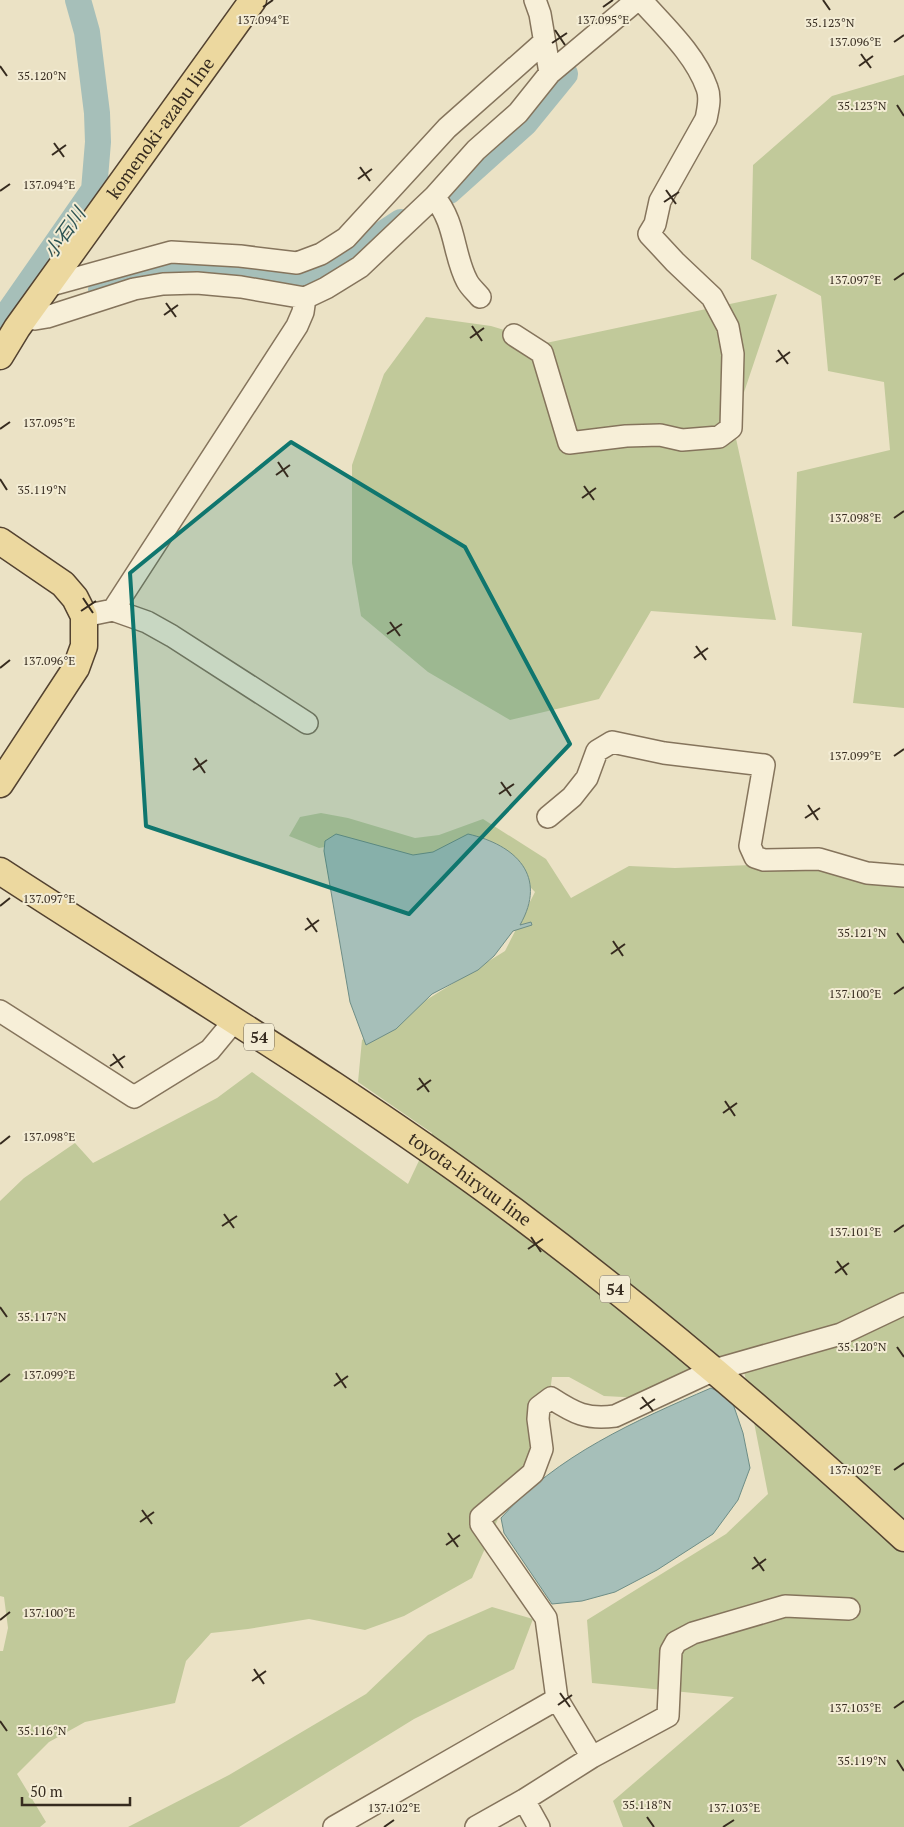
<svg xmlns="http://www.w3.org/2000/svg" width="904" height="1827" viewBox="0 0 904 1827" font-family="'PT Serif','Noto Sans JP',serif">
  <rect width="100%" height="100%" fill="#ebe2c5"/>
  <!-- green -->
  <path fill="#c1c99a" d="M904 75V708L853 703 862 633 792 626 797 472 890 450 884 382 828 371 821 296 751 259 753 165 832 96Z
    M777 294 733 425 776 620 651 611 599 699 510 720 428 672 361 616 352 563V465L384 374 426 317 491 326 546 343Z
    M321 813 348 818 415 838 439 835 483 819 546 859 571 898 629 866 675 868 823 862 904 884V1827H623L613 1801 734 1697 592 1683 587 1620 726 1534 768 1494 744 1371 724 1355 699 1365 642 1398 604 1396 569 1377H552L543 1444 519 1471 472 1578 404 1616 365 1630 309 1619 248 1629 211 1633 186 1661 175 1703 85 1722 49 1742 17 1774 46 1822 40 1827H0V1651H3L8 1628 4 1597 0 1596V1201L24 1178 75 1143 93 1163 217 1098 252 1072 408 1184 432 1133 358 1082 362 1040 505 951 535 892 504 860 444 857 374 860 342 844 319 848 289 836 300 817Z
    M492 1607 533 1619 514 1669 414 1719 239 1827H128L229 1775 366 1694 428 1635Z"/>
  <!-- water -->
  <path fill="#a6bfb9" stroke="#6e8d86" d="M336 834 413 855 433 852 468 834C516 845 548 876 520 925L531 922 532 925 513 931 494 956 478 970 432 994 396 1029 366 1045 350 1002 324 851 325 841Z
    M711 1388 731 1398 743 1433 750 1468 738 1500 713 1534 657 1570 615 1592 582 1601 552 1604 504 1533 501 1518C557 1455 635 1421 711 1388Z"/>
  <g fill="none" stroke-linecap="round" stroke-linejoin="round">
    <!-- river -->
    <path stroke="#a6bfb9" stroke-width="26" d="M449 191 525 123 565 74
      M101 290 138 277 159 273 244 275 297 282 317 277 401 222
      M0 325 94 190 98 142 97 113 87 32 78 0"/>
    <defs>
      <path id="minor" d="M550 73 637 0
        M434 197C456 222 453 255 467 281 470 287 476 292 480 297
        M51 281 55 284 171 252 240 256 297 263 321 254 346 238 447 128 544 42
        M27 314 35 319 47 317 134 289 163 284 197 283 241 287 305 298 326 288 360 267 434 197 476 150 518 113 550 73 540 14 535 0
        M514 335 542 353 569 443 626 436 660 435 682 440 719 437 731 428 733 354 728 327 712 297 675 262 649 234 655 224 660 201 706 119C708 109 711 98 707 88 695 54 664 26 641 0
        M113 610 147 622 172 636 307 723
        M84 616 113 610 297 326 303 312 305 298
        M548 817 572 797 587 778 597 751 612 742 664 753 764 765 750 846 755 857 764 860 819 859 867 873 904 876
        M0 1011 134 1097 210 1050 234 1021
        M592 1757 557 1699 546 1618 481 1524V1517L533 1473 542 1449 538 1419 539 1407 551 1398C574 1413 587 1420 615 1416L714 1370 841 1334 904 1304
        M524 1800 539 1827
        M334 1827 557 1699
        M476 1827 524 1800 592 1757 668 1716 671 1651 676 1642 693 1633 785 1606 849 1609"/>
      <g id="major">
        <path id="s1" d="M0 356 17 328 253 0"/>
        <path d="M0 541 63 584 75 598 84 616V646L76 668 0 784"/>
        <path id="s2" d="M0 871C172 983 349 1088 514 1211 650 1313 779 1423 904 1538"/>
      </g>
    </defs>
    <!-- minor casing -->
    <use href="#minor" stroke="#85745c" stroke-width="24"/>
    <!-- major casing -->
    <use href="#major" stroke="#534230" stroke-width="29"/>
    <!-- minor -->
    <use href="#minor" stroke="#f7efd8" stroke-width="21"/>
    <!-- major -->
    <use href="#major" stroke="#ecd89f" stroke-width="26"/>
  </g>
  <!-- marked area -->
  <path fill="#0f766e" fill-opacity="0.2" stroke="#0f766e" stroke-width="4" stroke-linejoin="round" d="M291 442 465 547 570 744 409 914 146 826 130 573Z"/>
  <!-- ticks -->
  <path fill="none" stroke="#362b1f" stroke-width="2" d="M823 0 830 10M263 7 273 0M603 7 613 0M555 30 565 45M894 42 904 35M552 43 567 33M861 54 871 68M0 66 7 76M859 66 873 56M897 105 904 116M54 143 64 157M52 155 66 145M360 167 370 181M358 179 372 169M666 190 676 204M0 191 10 184M664 202 679 192M894 280 904 273M166 303 176 317M164 315 178 305M472 326 482 341M470 338 484 328M778 350 788 364M776 362 790 352M0 429 10 422M278 462 288 477M276 475 290 465M0 479 7 490M584 486 594 500M582 498 596 488M894 518 904 511M83 598 93 613M81 611 96 601M390 622 400 636M387 634 402 624M696 646 706 660M694 658 708 648M0 668 10 660M894 756 904 749M195 758 205 773M193 770 207 760M501 782 511 796M499 794 514 784M808 805 818 820M805 818 820 808M0 906 10 898M307 918 317 932M305 930 319 920M897 933 904 943M613 941 623 956M611 954 625 944M894 994 904 987M113 1054 123 1068M110 1066 125 1056M419 1078 429 1092M417 1090 431 1080M725 1101 735 1116M723 1113 737 1103M0 1144 10 1136M224 1214 234 1228M222 1226 237 1216M894 1232 904 1225M531 1237 541 1252M528 1249 543 1239M837 1261 847 1275M835 1273 849 1263M0 1307 7 1317M897 1347 904 1357M336 1373 346 1388M0 1382 10 1374M334 1386 348 1376M642 1397 653 1411M640 1409 655 1399M894 1470 904 1463M142 1510 152 1524M140 1522 154 1512M448 1533 458 1547M446 1545 460 1535M754 1557 764 1571M752 1569 766 1559M0 1620 10 1612M254 1669 264 1684M252 1681 266 1671M560 1693 570 1707M558 1705 572 1695M894 1708 904 1701M0 1721 7 1731M897 1760 904 1771M647 1817 654 1827M384 1827 394 1820M723 1827 734 1820"/>
  <g text-anchor="middle" stroke-width="4" stroke-linejoin="round" paint-order="stroke">
    <!-- shield labels -->
    <g fill="#f3ecd4" stroke="#6f6555" stroke-width="1">
      <rect x="244" y="1023.5" width="30" height="27" rx="4"/>
      <rect x="600" y="1275.5" width="30" height="27" rx="4"/>
    </g>
    <g font-size="16" font-weight="bold" fill="#362b1f">
      <text x="259" y="1043">54</text>
      <text x="615" y="1295">54</text>
    </g>
    <!-- street labels -->
    <g font-size="18" fill="#362b1f" stroke="#f3ecd4">
      <text dy="6" stroke="none"><textPath href="#s1" startOffset="279">komenoki-azabu line</textPath></text>
      <text dy="6" stroke="none"><textPath href="#s2" startOffset="562">toyota-hiryuu line</textPath></text>
    </g>
    <!-- water labels -->
    <g font-size="19" font-style="italic" fill="#2f5554" stroke="#f3ecd4">
      <text transform="translate(64 233) rotate(-55)" y="7">小石川</text>
    </g>
  </g>
  <g font-size="12" text-anchor="middle" fill="#362b1f" stroke="#f3ecd4" stroke-width="4" stroke-linejoin="round" paint-order="stroke">
    <text x="263" y="24">137.094°E</text>
    <text x="603" y="24">137.095°E</text>
    <text x="830" y="27">35.123°N</text>
    <text x="855" y="46">137.096°E</text>
    <text x="42" y="80">35.120°N</text>
    <text x="862" y="110">35.123°N</text>
    <text x="49" y="189">137.094°E</text>
    <text x="855" y="284">137.097°E</text>
    <text x="49" y="427">137.095°E</text>
    <text x="42" y="494">35.119°N</text>
    <text x="855" y="522">137.098°E</text>
    <text x="49" y="665">137.096°E</text>
    <text x="855" y="760">137.099°E</text>
    <text x="49" y="903">137.097°E</text>
    <text x="862" y="937">35.121°N</text>
    <text x="855" y="998">137.100°E</text>
    <text x="49" y="1141">137.098°E</text>
    <text x="855" y="1236">137.101°E</text>
    <text x="42" y="1321">35.117°N</text>
    <text x="862" y="1351">35.120°N</text>
    <text x="49" y="1379">137.099°E</text>
    <text x="855" y="1474">137.102°E</text>
    <text x="49" y="1617">137.100°E</text>
    <text x="855" y="1712">137.103°E</text>
    <text x="42" y="1735">35.116°N</text>
    <text x="862" y="1765">35.119°N</text>
    <text x="647" y="1809">35.118°N</text>
    <text x="394" y="1812">137.102°E</text>
    <text x="734" y="1812">137.103°E</text>
  </g>
  <!-- scale -->
  <path d="M22 1797v8h108v-8" fill="none" stroke="#362b1f" stroke-width="2.5"/>
  <text x="30" y="1797" font-size="15" fill="#362b1f" stroke="#f3ecd4" stroke-width="4" paint-order="stroke">50 m</text>
</svg>
